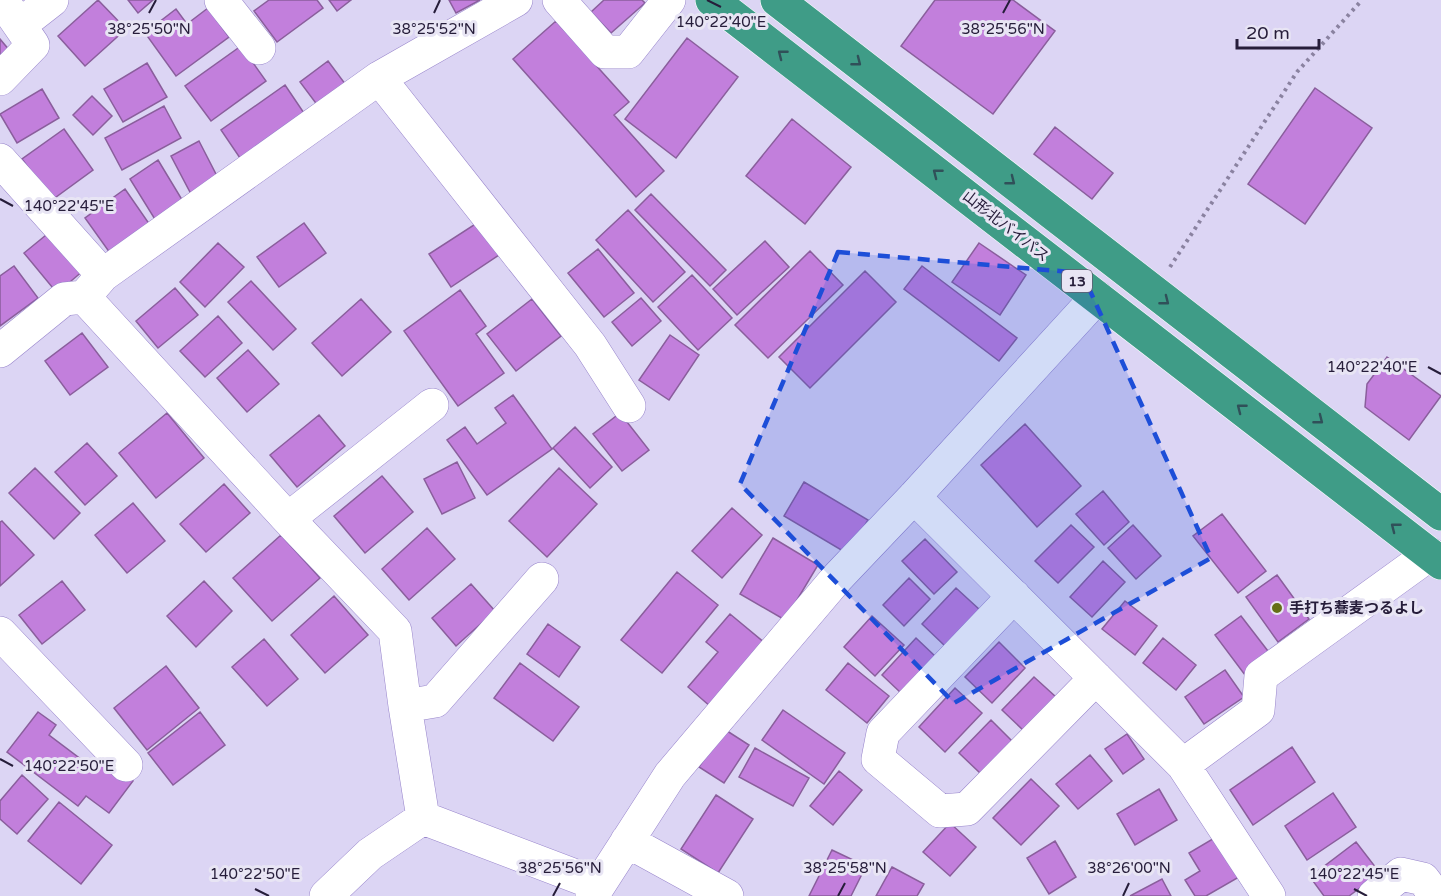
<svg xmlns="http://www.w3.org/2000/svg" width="1441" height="896" viewBox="0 0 1441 896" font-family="'Varela Round','Noto Sans JP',sans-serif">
  <rect width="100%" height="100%" fill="#dcd5f4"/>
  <!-- building -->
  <path fill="#c27fdc" stroke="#8a5e9c" stroke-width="1.5" d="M98 0 126 29 85 66 58 36Z
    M128 0H153L138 13Z
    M269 0H317L323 8 277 42 254 11Z
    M329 0H351L337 11Z
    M449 0H480L456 13Z
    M604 0H642L645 3 611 33 591 12Z
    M935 0H1013L1055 31 993 114 901 46Z
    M208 8 229 37 176 76 145 33 176 9 187 24Z
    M556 21 629 102 614 115 664 171 636 197 513 59Z
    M687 38 738 77 676 158 625 119Z
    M0 39 10 51 0 59Z
    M241 46 266 81 211 121 185 86Z
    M328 61 346 85 318 106 300 82Z
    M147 63 167 97 123 122 104 89Z
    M285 85 306 116 242 161 221 130Z
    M1315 88 1372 128 1305 224 1248 184Z
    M42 89 59 118 17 143 0 114Z
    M92 96 112 116 93 135 73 115Z
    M164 106 181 138 122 170 105 138Z
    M792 119 851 167 805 224 746 176Z
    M1055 127 1113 173 1092 199 1034 154Z
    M64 129 93 170 52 200 22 159Z
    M199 141 219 180 191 194 171 156Z
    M158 160 184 203 156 221 130 179Z
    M125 189 150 225 110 253 85 218Z
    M651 194 726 270 710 286 635 210Z
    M628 210 685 272 653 302 596 240Z
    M480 221 502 253 451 287 429 254Z
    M304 223 326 253 279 287 257 257Z
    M51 231 84 270 57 293 24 253Z
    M765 241 789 267 737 315 713 289Z
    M218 243 244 267 205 307 180 282Z
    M979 243 1026 275 1000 315 952 282Z
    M598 249 634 293 604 317 568 273Z
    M810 251 843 285 768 358 735 325Z
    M14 266 38 298 0 326V276Z
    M922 266 1017 338 999 361 904 289Z
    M865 271 896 302 810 388 779 357Z
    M692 275 732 318 698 350 658 307Z
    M251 281 296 329 273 350 228 302Z
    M175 288 198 315 158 348 136 321Z
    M460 290 486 326 476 334 504 373 458 406 404 331Z
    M641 298 661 321 632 346 612 322Z
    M361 299 391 332 342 376 312 343Z
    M532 299 561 336 516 371 487 334Z
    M218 316 242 343 205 377 180 351Z
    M82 333 108 367 70 395 45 361Z
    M670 335 699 355 669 400 639 380Z
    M248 350 279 384 247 412 217 378Z
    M1387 357 1441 396 1409 440 1365 407 1367 384Z
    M513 395 552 449 487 495 447 440 465 427 477 444 506 423 495 408Z
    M167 413 204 458 156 498 119 453Z
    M620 413 649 450 622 471 593 434Z
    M319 415 345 446 297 487 270 455Z
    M1025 424 1081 486 1037 527 981 465Z
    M575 427 612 467 590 488 553 448Z
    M87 443 117 476 85 505 55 472Z
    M457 462 475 498 442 514 424 479Z
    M35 468 80 513 54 539 9 493Z
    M559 468 597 504 547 557 509 521Z
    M382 476 413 512 365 553 334 516Z
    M804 482 868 520 848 554 784 516Z
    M224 484 250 513 206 552 180 524Z
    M1103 491 1129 522 1104 545 1076 514Z
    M133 503 165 541 127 573 95 535Z
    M732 508 762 535 722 578 692 551Z
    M1222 514 1266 571 1238 593 1193 536Z
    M2 521 34 555 0 586V522Z
    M1071 525 1094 547 1058 583 1035 561Z
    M1133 525 1161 556 1136 579 1108 548Z
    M427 528 455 559 409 600 382 569Z
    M281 535 320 578 272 621 233 578Z
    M773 538 818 565 785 620 740 594Z
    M925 539 957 572 934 594 902 561Z
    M1103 561 1125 582 1092 617 1070 597Z
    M677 572 718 605 662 673 621 640Z
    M1277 575 1309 619 1278 642 1246 597Z
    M909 578 930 599 904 626 883 605Z
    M62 581 85 610 42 644 19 615Z
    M204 581 232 611 196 647 167 616Z
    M471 584 495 611 456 646 432 618Z
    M956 588 980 610 945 646 922 624Z
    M334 596 368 635 325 673 291 635Z
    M1125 601 1157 626 1135 655 1102 629Z
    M730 614 765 643 711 707 688 687 718 652 706 642Z
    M872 616 904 645 875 676 844 647Z
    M1241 616 1271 655 1245 675 1215 635Z
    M548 624 580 647 559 677 527 654Z
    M916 638 936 657 901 693 882 675Z
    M1163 638 1196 665 1176 690 1143 663Z
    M264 639 298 679 267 706 232 667Z
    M999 642 1025 668 992 703 965 677Z
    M520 663 579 707 553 741 494 698Z
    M848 663 889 696 867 723 826 690Z
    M166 666 199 708 147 750 114 708Z
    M1225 670 1244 697 1204 724 1185 697Z
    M1034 677 1056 697 1024 731 1002 710Z
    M955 688 982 713 945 752 919 727Z
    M783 710 845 753 824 784 762 740Z
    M38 712 56 725 49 735 94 769 102 758 133 781 109 813 86 796 78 806 7 752Z
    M200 712 225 745 173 785 148 753Z
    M991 720 1013 742 981 774 959 753Z
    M724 729 749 745 724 783 699 767Z
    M1127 734 1144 759 1123 774 1105 749Z
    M1292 747 1315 782 1253 825 1230 790Z
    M755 748 809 778 793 806 739 777Z
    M1090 755 1112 781 1078 809 1056 784Z
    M839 771 862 790 833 825 810 806Z
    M22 775 48 799 17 834 0 819V801Z
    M1031 779 1059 806 1021 845 993 818Z
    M1159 789 1177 820 1135 845 1117 814Z
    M1333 793 1356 827 1307 860 1285 826Z
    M716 795 753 819 718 873 681 849Z
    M59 802 112 845 81 884 28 841Z
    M950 823 976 847 950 876 923 852Z
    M1216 837 1239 877 1206 896H1195L1185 880 1200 871 1189 853Z
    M1055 841 1076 877 1049 894 1027 858Z
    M1356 842 1380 873 1349 896H1324L1310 877Z
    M832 850 866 866 851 896H809Z
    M892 867 924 884 917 896H876Z
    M1162 879 1171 896H1130Z"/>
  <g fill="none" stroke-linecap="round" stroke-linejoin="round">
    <defs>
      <path id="minor" d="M221 0 259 48
        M559 0 605 52H628L669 0
        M20 25 52 0
        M379 78 590 345 629 406
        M0 79 33 45 2 0
        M0 160 103 275
        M84 297 288 519 395 631 405 706 423 818 599 885
        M0 351 64 299 84 297 103 275 379 78 516 0
        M914 497 1183 765 1258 710 1261 676 1430 554
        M288 519 432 405
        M1014 596 883 733 878 759 940 811 967 809 1096 678
        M0 633 126 765
        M405 706 435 701 542 579
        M1183 765 1269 896
        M627 841 727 896
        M326 896 370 854 423 818
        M592 896 670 775 837 578 914 497 1097 297
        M1374 896 1401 874 1423 879 1436 896"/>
      <path id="highway" d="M712 0 1441 563
        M777 0 1441 514"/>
    </defs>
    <!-- minor casing -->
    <use href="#minor" stroke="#9784cb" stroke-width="34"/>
    <!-- highway casing -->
    <use href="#highway" stroke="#fff" stroke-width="34"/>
    <!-- path -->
    <path stroke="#8a82a0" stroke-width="4" stroke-dasharray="3 4.5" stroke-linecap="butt" d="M1170 267 1297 72 1362 0"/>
    <!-- minor -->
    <use href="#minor" stroke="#fff" stroke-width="33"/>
    <!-- highway -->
    <use href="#highway" stroke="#3f9c87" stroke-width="33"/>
  </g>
  <!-- one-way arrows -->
  <defs><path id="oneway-chevron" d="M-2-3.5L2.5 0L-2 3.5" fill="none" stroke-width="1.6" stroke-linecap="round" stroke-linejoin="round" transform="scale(1.5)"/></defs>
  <g stroke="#305059">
    <use href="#oneway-chevron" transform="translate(782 54) rotate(-142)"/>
    <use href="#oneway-chevron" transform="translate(857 62) rotate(38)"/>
    <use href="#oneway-chevron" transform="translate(937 173) rotate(-142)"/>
    <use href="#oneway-chevron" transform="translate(1011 181) rotate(38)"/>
    <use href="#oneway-chevron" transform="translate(1165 301) rotate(38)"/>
    <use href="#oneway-chevron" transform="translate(1241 408) rotate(-142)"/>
    <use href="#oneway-chevron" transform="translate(1319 420) rotate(38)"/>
    <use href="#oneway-chevron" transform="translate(1395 527) rotate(-142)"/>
  </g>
  <!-- marked area -->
  <path fill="#1d4ed8" fill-opacity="0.2" stroke="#1d4ed8" stroke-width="4.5" stroke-dasharray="12 8" stroke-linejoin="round" d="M838 252 1082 273 1211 558 954 703 740 484Z"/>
  <!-- ticks -->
  <path fill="none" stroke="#261d3a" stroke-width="2" d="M707 0 721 7M149 13 156 0M434 13 440 0M1003 13 1010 0M0 199 13 206M1428 367 1441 374M0 759 13 766M255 889 269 896M1354 889 1367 896M553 896 560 883M838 896 845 883M1123 896 1129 883"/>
  <!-- markers -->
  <circle fill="#656f17" stroke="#e8e5f4" stroke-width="2" cx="1277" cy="608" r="6"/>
  <g text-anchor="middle" stroke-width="6" stroke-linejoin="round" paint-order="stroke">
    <!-- shield labels -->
    <rect fill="#e8e5f4" stroke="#605972" stroke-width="1.5" x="1062" y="270" width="30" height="22" rx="4.5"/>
    <g font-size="14" font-weight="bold" fill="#261d3a">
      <text x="1077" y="286">13</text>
    </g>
    <!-- street labels -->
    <g font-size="15" fill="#261d3a" stroke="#e8e5f4">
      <text transform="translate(1006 226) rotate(38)" y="5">山形北バイパス</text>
    </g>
    <!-- poi labels -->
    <g font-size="15" font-weight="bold" fill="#261d3a" stroke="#e8e5f4" text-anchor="start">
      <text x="1289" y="613">手打ち蕎麦つるよし</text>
    </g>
  </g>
  <g font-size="15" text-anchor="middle" fill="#261d3a" stroke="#e8e5f4" stroke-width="6" stroke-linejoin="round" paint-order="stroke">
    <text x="721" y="27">140°22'40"E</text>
    <text x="149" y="34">38°25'50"N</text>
    <text x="434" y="34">38°25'52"N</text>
    <text x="1003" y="34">38°25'56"N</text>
    <text x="69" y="211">140°22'45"E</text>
    <text x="1372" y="372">140°22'40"E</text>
    <text x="69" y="771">140°22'50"E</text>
    <text x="560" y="873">38°25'56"N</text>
    <text x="845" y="873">38°25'58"N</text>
    <text x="1129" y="873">38°26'00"N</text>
    <text x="255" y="879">140°22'50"E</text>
    <text x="1354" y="879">140°22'45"E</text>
  </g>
  <!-- scale -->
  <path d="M1237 39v9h82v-9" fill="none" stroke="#261d3a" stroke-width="3"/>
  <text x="1246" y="39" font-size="18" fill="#261d3a" stroke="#e8e5f4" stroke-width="4.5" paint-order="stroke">20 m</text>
</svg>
